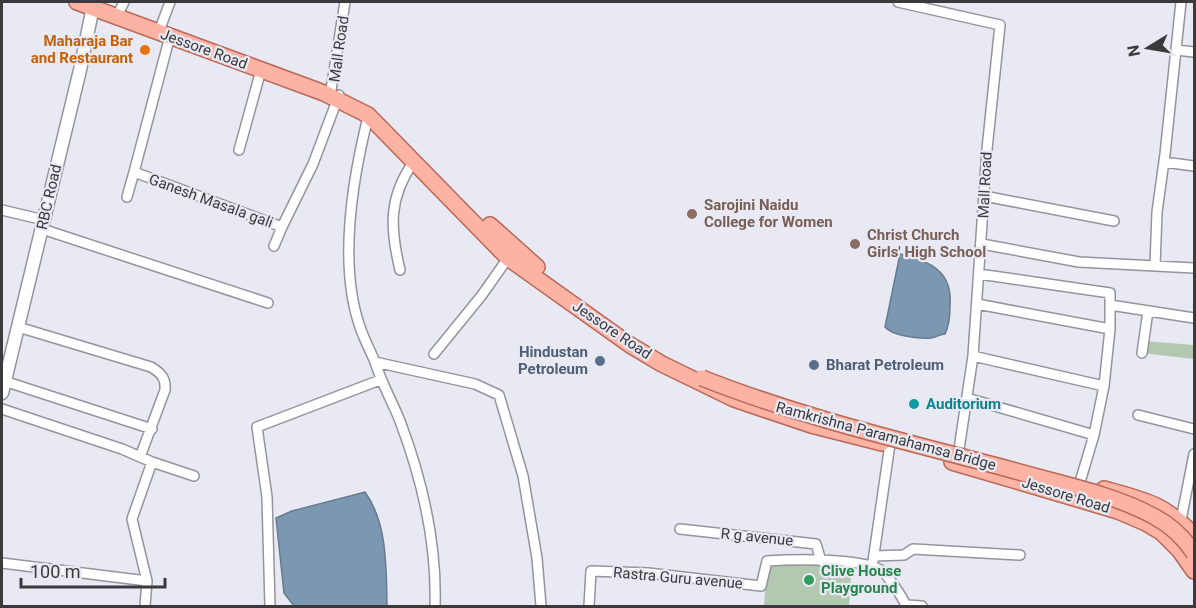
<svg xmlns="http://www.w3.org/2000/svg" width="1196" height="608" viewBox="0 0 1196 608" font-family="Roboto,sans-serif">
  <rect width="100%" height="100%" fill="#e8e9f2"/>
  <!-- green -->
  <path fill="#b3c8b0" d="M1143 341 1194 345V359L1142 353Z
    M767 565H852L849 606H764Z"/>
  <!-- water -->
  <path fill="#7b97b1" stroke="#687b8e" stroke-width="1.5" d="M900 254C930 261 953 271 950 306 950 315 949 326 945 334 940 334 937 337 931 338 920 339 892 336 885 327Z
    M365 492C388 524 386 569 387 606H294L284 593 276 518 292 511Z"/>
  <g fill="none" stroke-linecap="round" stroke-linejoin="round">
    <defs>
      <path id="minor" d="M898 2 1000 25 987 149 973 356 959 449
        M120 10 124 2
        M161 26 170 2
        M170 36 134 172 282 227 313 164 339 95
        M1176 50 1194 52
        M330 96 345 2
        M369 113C353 176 338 264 360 327 364 339 370 350 375 362L475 384 499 395 523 476 537 558 541 606
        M239 150 261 70
        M1164 162 1194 166
        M984 196 1114 221
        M127 197 134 172
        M2 210 44 220
        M42 229 268 303
        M982 244 1079 262 1194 268
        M274 246 282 227
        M1155 266 1157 212 1165 154 1181 2
        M400 270C390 228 388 198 414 161
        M979 274 1110 293V329
        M977 304 1110 329 1104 386 1094 435 1080 482
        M1110 305 1194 318
        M18 327 151 367C161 373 166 378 165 390L140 457
        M1142 353 1148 311
        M434 354 482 295 508 258
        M973 356 1104 386
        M375 362C381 382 392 401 400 421 423 482 437 542 435 606
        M4 381 152 429
        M967 398 1094 435
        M2 409 122 449 152 462 132 519 147 581 145 606
        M1138 415 1194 429
        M152 462 194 476
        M1180 525 1194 454
        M680 529 816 544 821 561
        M874 556 904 555 913 549 1020 555
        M873 561 890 444
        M2 563 147 581
        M906 605 922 606
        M270 606 267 497 257 427 380 380
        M589 606 591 571 648 573 761 586 767 561C793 559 857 558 879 569 887 573 903 598 906 606"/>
      <path id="tertiary" d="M2 393 80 70 94 2"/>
      <path id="primary" d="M77 2 324 93 368 115 508 258 630 345 662 364 734 399 811 425 882 443
        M490 225 537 267
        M952 462 1118 511 1146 523 1161 532 1180 551 1194 571
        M1104 489C1144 500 1166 504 1194 536"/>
    </defs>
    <!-- minor casing -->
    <use href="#minor" stroke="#93949c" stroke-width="12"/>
    <!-- tertiary casing -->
    <use href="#tertiary" stroke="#93949c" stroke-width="15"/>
    <!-- primary casing -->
    <use href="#primary" stroke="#b86858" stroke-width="18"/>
    <!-- minor -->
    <use href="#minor" stroke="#fff" stroke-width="9"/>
    <!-- tertiary -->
    <use href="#tertiary" stroke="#fff" stroke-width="12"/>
    <!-- primary -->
    <use href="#primary" stroke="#fdb3a4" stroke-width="15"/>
    <defs>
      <path id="primary-bridge" d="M702 378C803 418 908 442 1012 470 1057 483 1114 494 1155 517 1172 526 1184 538 1194 553"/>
    </defs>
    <!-- primary-bridge casing -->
    <use href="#primary-bridge" stroke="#b86858" stroke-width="18" stroke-linecap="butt"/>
    <!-- primary-bridge -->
    <use href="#primary-bridge" stroke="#fdb3a4" stroke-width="15"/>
  </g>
  <!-- markers -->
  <circle fill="#e8710a" stroke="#e8e9f2" stroke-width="2" cx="145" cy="50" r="6"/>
  <g fill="#8d6e63" stroke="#e8e9f2" stroke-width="2">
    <circle cx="692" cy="214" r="6"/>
    <circle cx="855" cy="244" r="6"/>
  </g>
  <g fill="#5c6f8a" stroke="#e8e9f2" stroke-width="2">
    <circle cx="600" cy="361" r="6"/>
    <circle cx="814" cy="365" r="6"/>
  </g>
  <circle fill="#0f9aa8" stroke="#e8e9f2" stroke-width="2" cx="914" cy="404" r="6"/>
  <circle fill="#2e9e5b" stroke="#e8e9f2" stroke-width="2" cx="809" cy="580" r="6"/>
  <g text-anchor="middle" stroke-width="4.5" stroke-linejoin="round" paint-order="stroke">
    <!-- food labels -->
    <g font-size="15" font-weight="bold" fill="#c56008" stroke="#e8e9f2" text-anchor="end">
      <text x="133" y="46">Maharaja Bar<tspan x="133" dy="17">and Restaurant</tspan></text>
    </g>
    <!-- street labels -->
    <g font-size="15" fill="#3a3a3d" stroke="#e8e9f2">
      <text transform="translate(204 49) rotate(20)" y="5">Jessore Road</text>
      <text transform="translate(339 49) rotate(-82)" y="5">Mall Road</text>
      <text transform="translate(985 185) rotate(-87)" y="5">Mall Road</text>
      <text transform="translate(49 197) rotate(-77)" y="5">RBC Road</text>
      <text transform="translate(211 201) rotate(20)" y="5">Ganesh Masala gali</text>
      <text transform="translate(612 330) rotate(34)" y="5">Jessore Road</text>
      <text transform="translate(886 436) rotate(15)" y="5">Ramkrishna Paramahamsa Bridge</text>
      <text transform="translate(1066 495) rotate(17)" y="5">Jessore Road</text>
      <text transform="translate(757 537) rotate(6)" y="5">R g avenue</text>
      <text transform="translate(678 578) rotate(5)" y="5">Rastra Guru avenue</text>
    </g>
    <!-- education labels -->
    <g font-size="15" font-weight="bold" fill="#785e54" stroke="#e8e9f2" text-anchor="start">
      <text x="704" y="210">Sarojini Naidu<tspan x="704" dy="17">College for Women</tspan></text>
      <text x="867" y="240">Christ Church<tspan x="867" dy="17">Girls' High School</tspan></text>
    </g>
    <!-- service labels -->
    <g font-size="15" font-weight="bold" fill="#4e5e75" stroke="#e8e9f2" text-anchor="end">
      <text x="588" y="357">Hindustan<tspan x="588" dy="17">Petroleum</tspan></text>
      <text x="826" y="370" text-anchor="start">Bharat Petroleum</text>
    </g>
    <!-- culture labels -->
    <g font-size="15" font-weight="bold" fill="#0d838f" stroke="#e8e9f2" text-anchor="start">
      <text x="926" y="409">Auditorium</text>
    </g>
    <!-- leisure labels -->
    <g font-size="15" font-weight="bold" fill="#27864d" stroke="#e8e9f2" text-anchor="start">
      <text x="821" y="576">Clive House<tspan x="821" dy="17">Playground</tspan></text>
    </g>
  </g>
  <!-- border -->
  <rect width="1196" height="608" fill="none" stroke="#3a3a3d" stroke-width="6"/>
  <!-- north arrow -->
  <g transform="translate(1148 48) rotate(259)" stroke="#e8e9f2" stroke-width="4.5" paint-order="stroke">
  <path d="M0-4.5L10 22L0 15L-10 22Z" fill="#3a3a3d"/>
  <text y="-9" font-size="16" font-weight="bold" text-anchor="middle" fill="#3a3a3d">N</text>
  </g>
  <!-- scale -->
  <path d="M21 578v9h144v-9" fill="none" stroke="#3a3a3d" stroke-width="3"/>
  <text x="30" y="578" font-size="18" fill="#3a3a3d" stroke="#e8e9f2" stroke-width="4.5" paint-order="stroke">100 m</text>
</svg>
